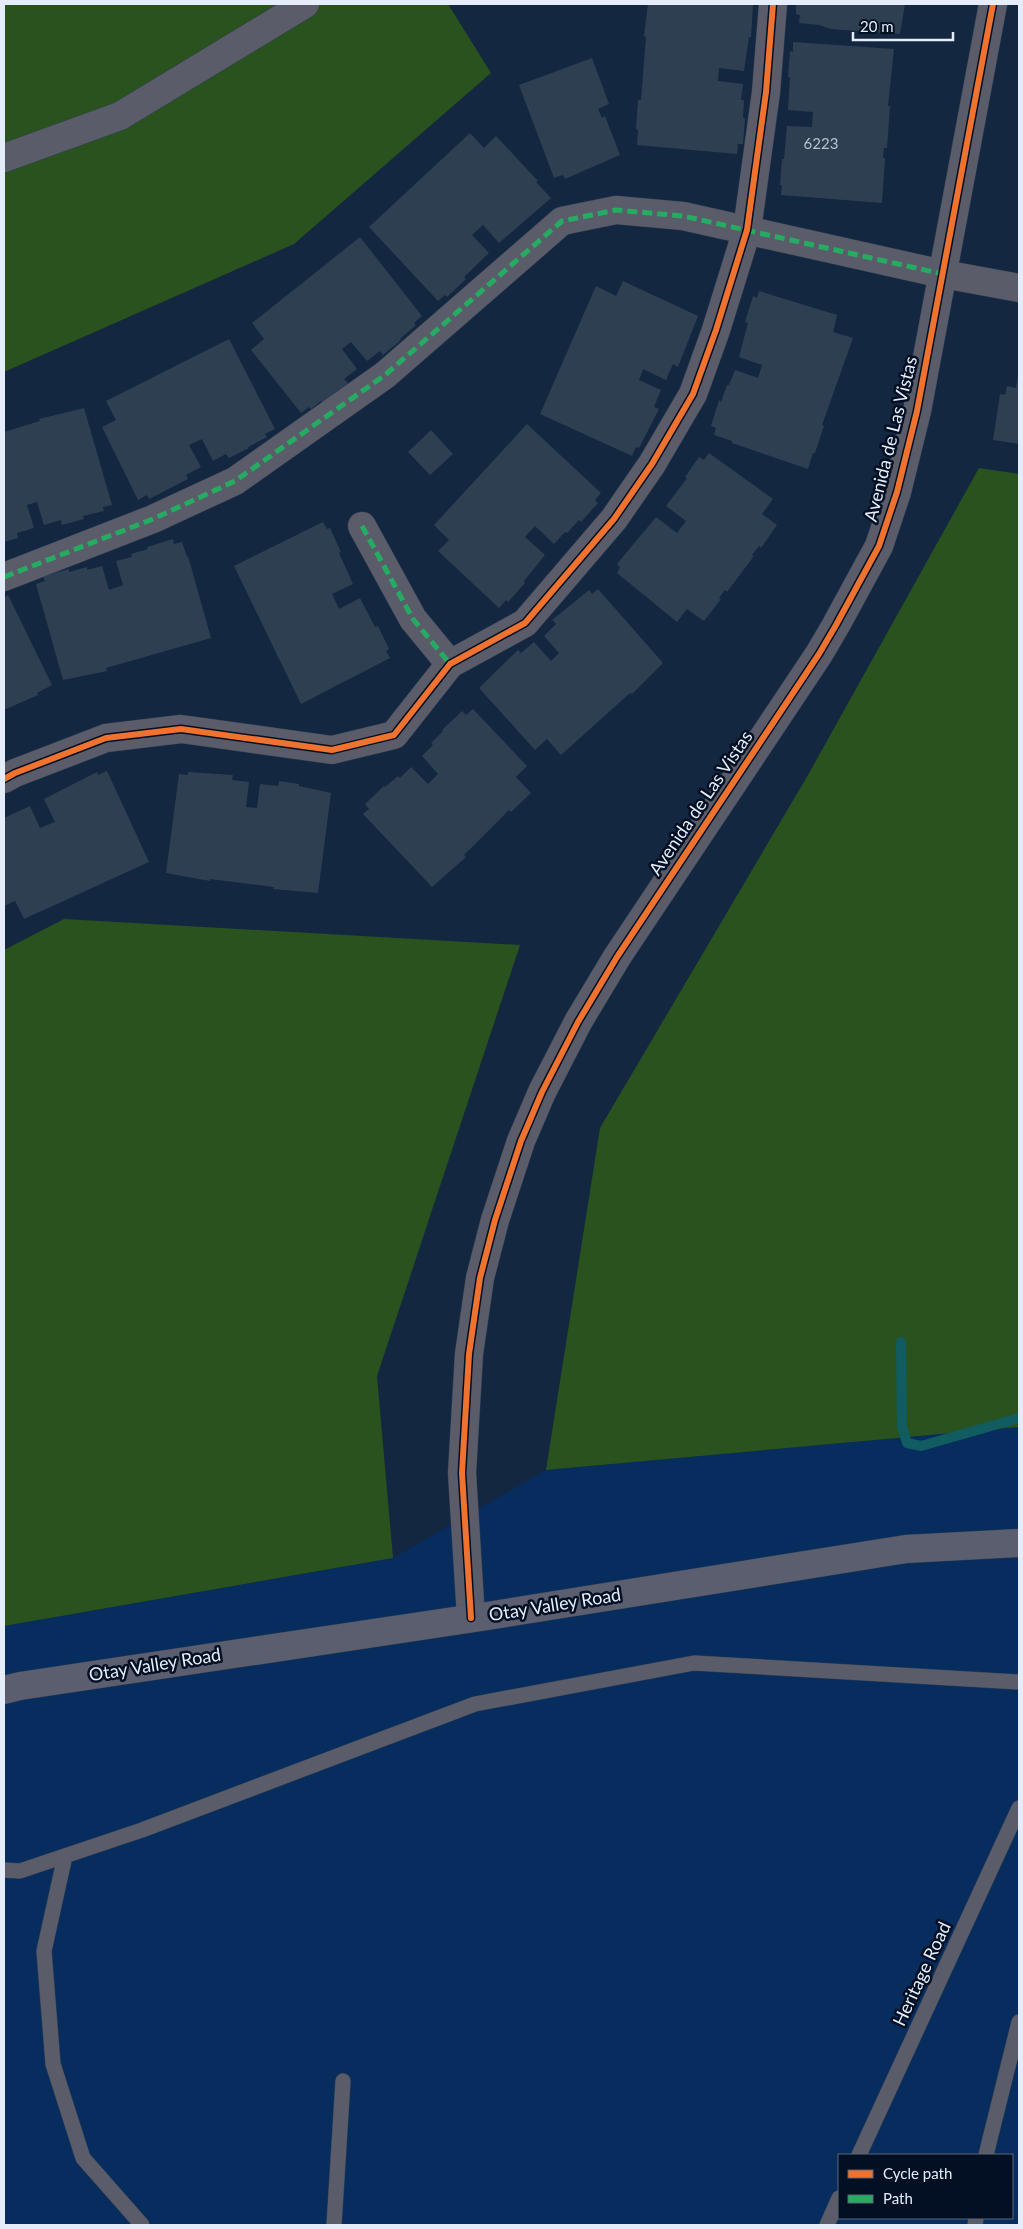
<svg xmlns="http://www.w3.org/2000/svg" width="1023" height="2229" viewBox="0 0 1023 2229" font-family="Lato,sans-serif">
  <rect width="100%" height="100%" fill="#142741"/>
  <!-- built -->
  <path fill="#072c5e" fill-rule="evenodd" d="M1019 1427V2225H4V1626L393 1558 546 1470ZM839 2155H1012V2218H839Z"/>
  <!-- green -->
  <path fill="#29521e" d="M4 4H448L491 73 294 244 4 372Z
    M979 468 1019 474V1427L546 1470 600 1128 808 775Z
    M64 919 520 945 377 1376 393 1558 4 1626V950Z"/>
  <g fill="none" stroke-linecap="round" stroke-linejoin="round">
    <!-- stream -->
    <path stroke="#105c60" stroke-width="10" d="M901 1342 902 1427 907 1443 921 1446 1019 1418"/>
  </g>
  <!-- building -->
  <path fill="#2e3f51" d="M648 4H753L751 37H749L744 71 719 68 718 81 743 84 741 100H744L743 118 745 119 743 144H738L737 154 637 145 638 130 636 129 638 100H641L646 37 644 36Z
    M796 4H905L900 34 831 29 819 25 799 23 800 15 796 14Z
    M793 42 894 49 888 106H890L887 148H884L883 158H885L882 203 781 195 782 185H780L782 159H784L787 126 812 127 813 112 788 110 790 77H788L790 51 793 52Z
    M592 58 609 104 598 109 602 118 605 116 620 155 565 179 563 175 554 178 519 85Z
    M470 133 484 148 496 136 538 181 536 182 551 198 499 243 483 225 472 235 489 253 464 277 466 279 447 297 445 295 438 301 369 227Z
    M360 237 422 316 414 323 416 325 400 339 401 340 383 355 380 351 367 361 351 342 342 349 357 369 344 379 348 383 323 403 321 401 311 409 309 407 301 413 251 350 264 339 252 323Z
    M623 281 698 316 678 367 673 364 666 380 643 369 639 380 661 390 654 407 659 409 639 448 636 447 632 456 540 414 596 286 616 296Z
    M759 291 837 315 833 332 853 338 822 425 824 426 815 453H813L808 469 732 443V441L714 435 716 428 711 426 719 400 721 402 727 385H729L735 370 758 378 762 365 739 357 748 323 745 322 753 296 757 298Z
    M229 339 275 429 265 434 267 437 248 447 249 448 229 458 226 454 213 461 202 439 189 445 201 467 186 475 188 479 149 499 147 495 138 500 102 427 116 420 106 401Z
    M1018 374 1019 444 993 440 1000 394 1005 395 1007 386 1016 388Z
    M84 408 112 505 103 507 104 511 83 516 84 519 62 525 61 520 44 525 37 502 27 505 34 528 17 533 18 538 4 542V432L40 421 39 419Z
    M527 424 601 493 595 500 598 503 581 522 579 520 567 533 565 532 554 544 535 526 525 537 545 555 524 581 525 583 508 602 506 600 499 608 438 551 449 540 434 525Z
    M431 430 453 454 430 475 408 452Z
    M709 453 773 499 762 514 777 525 761 548 759 546 752 555 754 556 727 592 725 590 719 598 721 599 704 621 687 609 677 622 617 573 620 567 617 564 656 517 677 533 686 521 666 506 687 478 685 477 699 457 704 460Z
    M323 522 327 529 330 528 341 552 339 553 353 584 332 594 339 609 360 598 375 627 378 626 389 649 386 651 390 658 301 704 234 566Z
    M173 539 174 544 182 542 187 557 188 556 211 638 106 668 107 671 63 680 36 584 45 581 43 576 69 569V572L87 567V570L102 566 109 590 123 585 116 561 132 557 131 554 148 549 147 547Z
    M598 589 663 663 632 694 630 693 561 755 547 739 535 750 479 688 518 650 521 653 534 642 551 661 559 653 544 636 556 624 552 620 589 590 592 594Z
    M8 595 52 685 37 693 38 695 4 710V598Z
    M473 709 527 766 516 777 531 793 511 812 509 810 464 855 466 857 432 887 363 814 369 809 365 804 384 786 385 787 398 776 400 778 411 767 428 784 438 774 422 756 433 745 431 743 443 731 442 730 462 711 466 715Z
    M107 771 149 862 24 919 15 901 4 906V818L30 806 40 828 55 822 44 799 97 772 98 775Z
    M188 772 233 775 232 780 249 782 246 807 257 808 260 784 278 786 279 781 299 784V786L331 793 318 893 273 889 274 887 210 879V881L166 873 179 774 188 775Z"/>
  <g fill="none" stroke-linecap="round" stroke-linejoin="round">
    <defs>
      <path id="service" d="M65 1856 44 1951 53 2064 83 2158 142 2225
        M4 1870 20 1871 142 1830 475 1704 694 1663 1019 1682
        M859 2155 1019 1808
        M986 2155 1019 2022
        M334 2225 343 2081
        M827 2225 839 2198
        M975 2225 976 2218"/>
      <path id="minor" d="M4 158 120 116 305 4
        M362 526 413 619 450 664
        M4 577 153 519 235 481 385 375 562 221 616 210 683 216 943 274 1019 288
        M4 779 15 773 106 738 181 729 332 750 394 735 450 664 525 623 614 519 652 464 693 394 716 330 747 230 766 92 773 4"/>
      <path id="tertiary" d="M471 1618 462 1473 469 1354 480 1278 495 1220 521 1141 542 1092 578 1022 617 957 819 654 836 625 879 546 897 492 917 411 993 4"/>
      <path id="secondary" d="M4 1690 20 1686 481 1617 906 1549 1019 1543"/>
    </defs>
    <!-- service casing -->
    <use href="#service" stroke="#304054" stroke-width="16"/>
    <!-- minor casing -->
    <use href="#minor" stroke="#304054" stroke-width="29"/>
    <!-- tertiary casing -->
    <use href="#tertiary" stroke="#304054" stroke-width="29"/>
    <!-- secondary casing -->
    <use href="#secondary" stroke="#304054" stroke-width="29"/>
    <!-- service -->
    <use href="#service" stroke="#5b5c69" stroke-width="15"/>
    <!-- minor -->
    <use href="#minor" stroke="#5b5c69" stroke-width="28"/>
    <!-- tertiary -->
    <use href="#tertiary" stroke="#5b5c69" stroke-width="28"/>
    <!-- secondary -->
    <use href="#secondary" stroke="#5b5e6f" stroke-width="28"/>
    <!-- quiet -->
    <path stroke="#26ab63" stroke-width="5" stroke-dasharray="10 5" stroke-linecap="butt" d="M362 526 413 619 450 664
      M4 577 153 519 235 481 385 375 562 221 616 210 683 216 943 274"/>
    <defs>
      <path id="cycleway" d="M4 779 15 773 106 738 181 729 332 750 394 735 450 664 525 623 614 519 652 464 693 394 716 330 747 230 766 92 773 4
        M471 1618 462 1473 469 1354 480 1278 495 1220 521 1141 542 1092 578 1022 617 957 819 654 836 625 879 546 897 492 917 411 993 4"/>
    </defs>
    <!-- cycleway casing -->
    <use href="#cycleway" stroke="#030f23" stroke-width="9"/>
    <!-- cycleway -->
    <use href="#cycleway" stroke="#ef722f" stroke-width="6"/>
  </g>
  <g text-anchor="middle" stroke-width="5" stroke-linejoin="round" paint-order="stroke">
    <!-- number labels -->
    <g font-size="15" fill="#b6c2cf">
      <text x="821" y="149">6223</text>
    </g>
    <!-- street labels -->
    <g font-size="18" fill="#e4edf9" stroke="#030f23">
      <text transform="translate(891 439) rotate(-76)" y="6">Avenida de Las Vistas</text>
      <text transform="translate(701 803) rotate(-56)" y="6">Avenida de Las Vistas</text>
      <text transform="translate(555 1605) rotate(-9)" y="6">Otay Valley Road</text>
      <text transform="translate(155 1665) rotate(-9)" y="6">Otay Valley Road</text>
      <text transform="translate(922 1974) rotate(-65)" y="6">Heritage Road</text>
    </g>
  </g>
  <!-- border -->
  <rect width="1023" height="2229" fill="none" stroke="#e4edf9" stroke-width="10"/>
  <!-- legend -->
  <rect x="838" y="2154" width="175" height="65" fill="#030f23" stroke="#5d6879"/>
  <rect x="848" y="2170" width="25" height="8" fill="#ef722f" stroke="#5d6879"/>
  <text x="883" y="2179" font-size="15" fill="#e4edf9">Cycle path</text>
  <rect x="848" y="2195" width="25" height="8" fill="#26ab63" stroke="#5d6879"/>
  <text x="883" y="2204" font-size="15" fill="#e4edf9">Path</text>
  <!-- scale -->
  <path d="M853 32v8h100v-8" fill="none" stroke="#e4edf9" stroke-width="2.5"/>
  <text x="860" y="32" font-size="15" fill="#e4edf9" stroke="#030f23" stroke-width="4" paint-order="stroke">20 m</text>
</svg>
